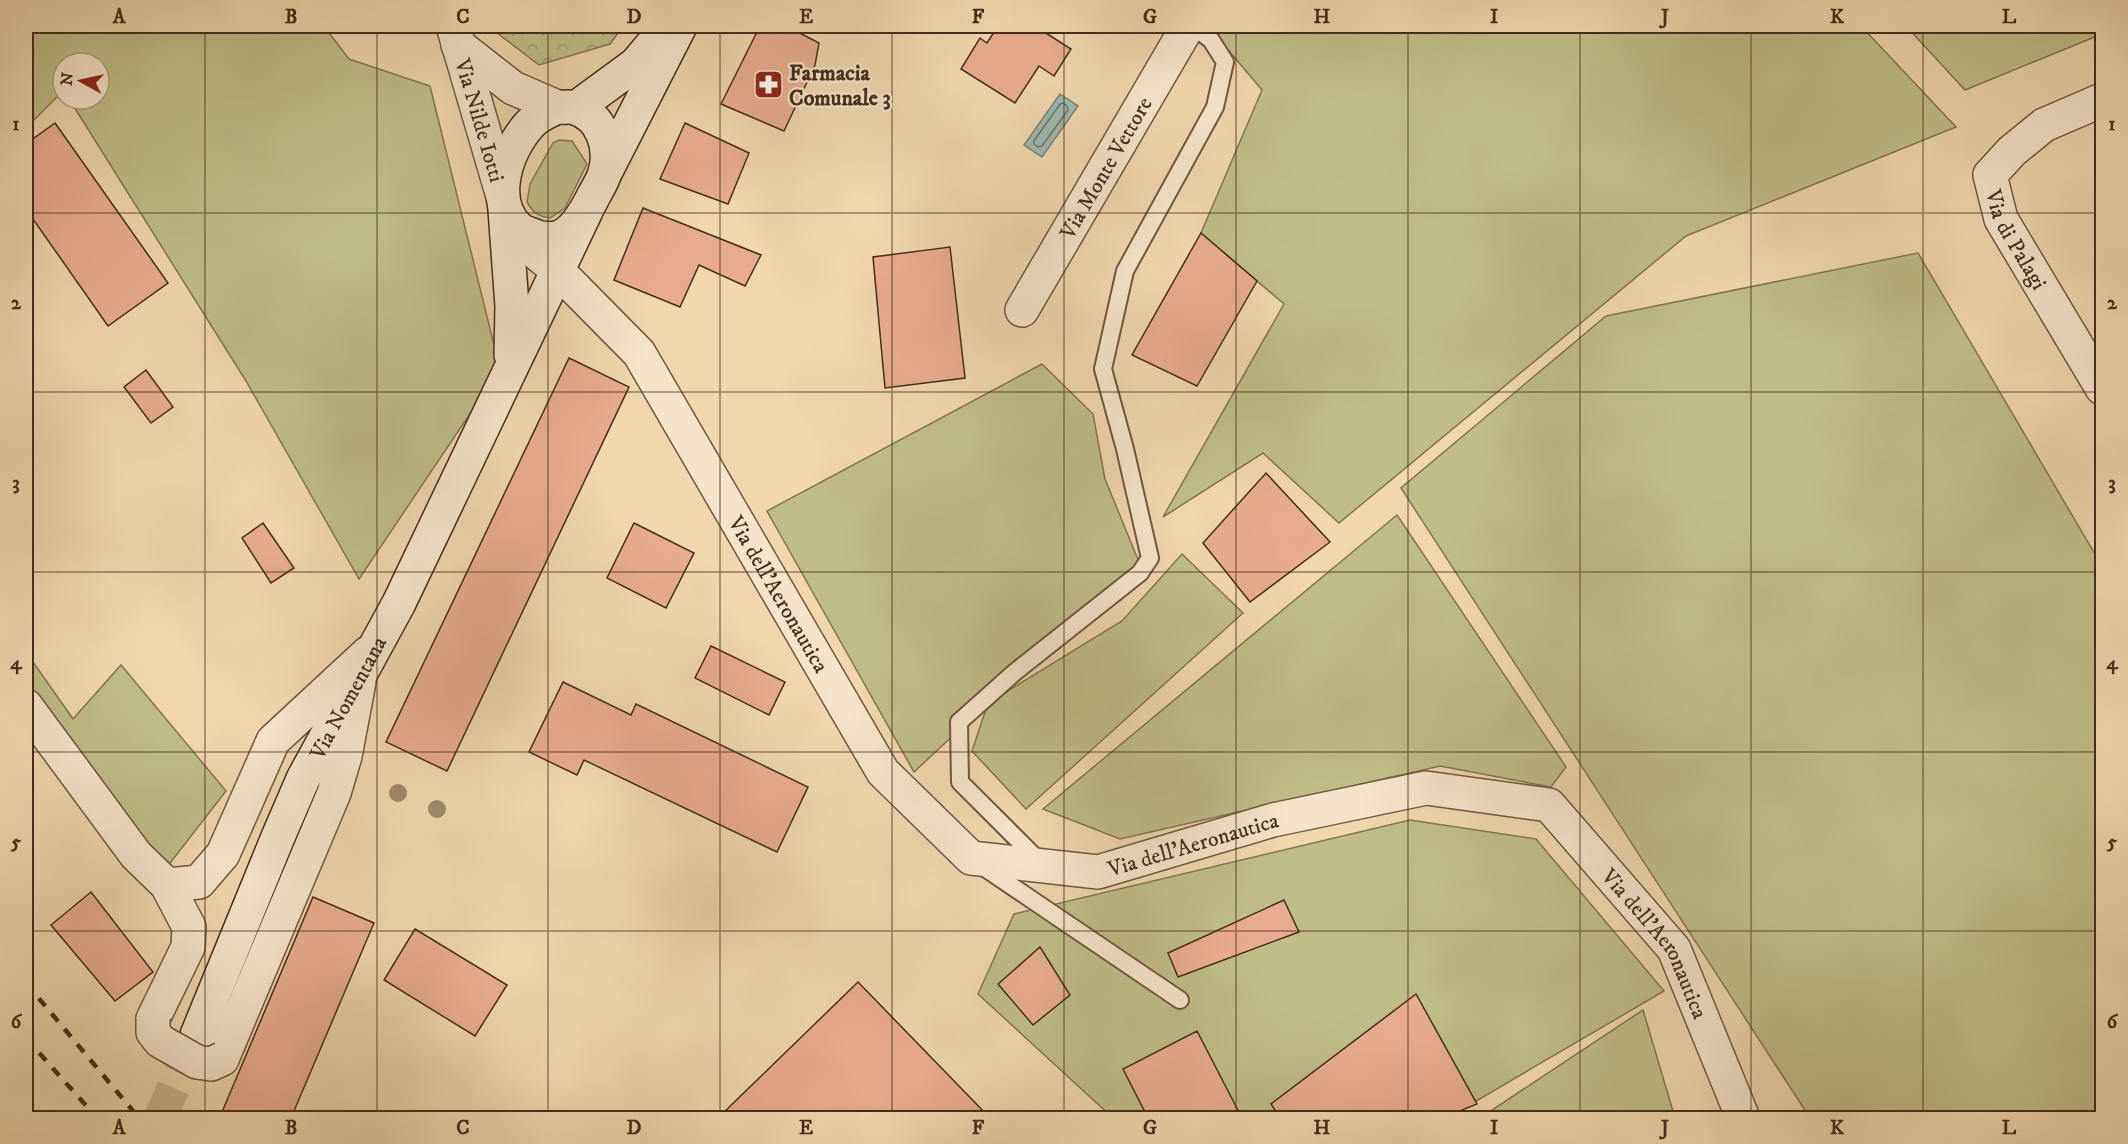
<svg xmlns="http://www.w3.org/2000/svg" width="2128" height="1144" viewBox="0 0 2128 1144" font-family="'IM FELL DW Pica',serif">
  <defs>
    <pattern id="forest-crowns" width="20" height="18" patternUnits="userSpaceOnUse" patternTransform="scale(1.5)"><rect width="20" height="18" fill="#bebd88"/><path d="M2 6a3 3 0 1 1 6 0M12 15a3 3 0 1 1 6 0" fill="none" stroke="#9c9a6e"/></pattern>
  </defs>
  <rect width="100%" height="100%" fill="#f1d6ae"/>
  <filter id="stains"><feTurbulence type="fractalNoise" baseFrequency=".00333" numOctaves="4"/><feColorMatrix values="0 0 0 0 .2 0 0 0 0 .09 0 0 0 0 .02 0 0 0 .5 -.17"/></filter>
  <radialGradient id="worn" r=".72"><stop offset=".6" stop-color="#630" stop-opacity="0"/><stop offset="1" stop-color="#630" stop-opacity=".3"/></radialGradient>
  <!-- grass -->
  <path fill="#bebd88" stroke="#827451" stroke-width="1.5" d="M26 26H324L349 59 430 86 500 369 359 579 246 381 69 99H99V63H63V91L26 128Z
    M1208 26H1861L1956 127 1686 236 1339 523 1263 453 1163 517 1284 304 1201 233 1262 90Z
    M1906 26H2102V34L1965 90Z
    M559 140 572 141 587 164 565 208 550 218C538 216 534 214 527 202L530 184 553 143Z
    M1918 253 2102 566V1118H1810L1401 488 1606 316Z
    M1042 364 1093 414 1105 479 1139 562 993 700 1122 621 1182 554 1243 613 1026 809 972 751 988 703 914 772 767 511Z
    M1397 515 1566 767 1551 787 1440 766 1120 839 1043 809Z
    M26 652 73 719 121 665 226 791 167 867 114 804 26 684Z
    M1410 820 1536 839 1664 991 1447 1118H1113L978 994 1014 914Z
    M1643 1010 1675 1118H1480Z"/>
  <!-- forest -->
  <path fill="url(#forest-crowns)" stroke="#827451" stroke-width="1.5" d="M488 26H623L610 44 539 65Z"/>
  <!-- water -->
  <path fill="#9cb8b1" stroke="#7a8075" stroke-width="1.5" d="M1060 94 1078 106 1042 157 1024 145Z"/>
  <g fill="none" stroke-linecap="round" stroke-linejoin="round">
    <!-- shore -->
    <path stroke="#717266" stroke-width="1.5" d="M1063 103 1067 106 1068 110 1042 146 1038 147 1034 144V141L1060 104Z"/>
  </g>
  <!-- building -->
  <path fill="#e7ac8f" stroke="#462b1a" stroke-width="1.5" d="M760 26H786L819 43 815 65 784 131 721 104Z
    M998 26H1035L1071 49 1054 76 1039 66 1015 103 961 69 980 38 987 43Z
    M55 123 168 283 108 326 26 209V144Z
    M685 123 749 153 728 204 660 179Z
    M643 208 761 255 745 286 699 265 680 307 614 280Z
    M1201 233 1257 281 1197 386 1132 355Z
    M950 247 965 378 885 388 873 257Z
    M569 358 629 387 447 771 386 742Z
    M146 370 173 407 151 423 124 387Z
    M1266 473 1330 542 1250 602 1203 543Z
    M263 523 294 568 271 583 242 538Z
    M634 523 694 553 666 608 607 578Z
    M711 646 785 682 769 715 695 678Z
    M563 682 631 715 636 704 808 787 777 852 584 760 577 775 529 752Z
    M91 892 153 972 115 1001 51 925Z
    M313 897 374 923 291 1118H236L222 1112Z
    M1284 900 1299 932 1178 977 1168 953Z
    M415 929 507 985 475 1036 384 980Z
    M1040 947 1070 995 1033 1025 998 984Z
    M858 982 990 1118H718Z
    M1416 994 1477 1104 1443 1118H1280L1271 1104Z
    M1197 1031 1242 1118H1148L1123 1069Z"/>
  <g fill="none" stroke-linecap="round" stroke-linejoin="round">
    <!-- secondary-tunnel -->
    <path stroke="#cfb490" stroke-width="33" stroke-dasharray="33 16" stroke-linecap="butt" d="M160 1118 197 1035"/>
    <defs>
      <path id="service" d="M1042 864 960 782 959 722 1015 672 1140 573 1150 558 1125 449 1103 369 1125 271 1215 107 1225 62 1211 40 1193 26
        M982 866 1180 1000"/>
      <g id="minor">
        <path id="s1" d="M453 26 502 193"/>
        <path d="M458 45 513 88 557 107"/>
        <path id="s2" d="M2102 100 2044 125 2012 151 1990 175 2001 219 2102 388"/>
        <path id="s3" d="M519 229 534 251 557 270 639 353 883 772 971 858 1098 872 1273 820 1426 788 1549 805 1674 949 1743 1118"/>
        <path id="s4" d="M1022 310 1188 26"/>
        <path d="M26 706 136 855 167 885 189 927 188 947 153 1019"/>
        <path d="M167 885 199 882 223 854 273 741 368 653"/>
        <path d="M222 1059 334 793 345 756 359 682"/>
      </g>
      <g id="secondary">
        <path d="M557 107C563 108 570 106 575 108 602 116 612 148 605 172 603 181 597 189 593 197 586 211 574 233 557 238 551 239 540 239 535 236 530 234 522 232 518 228 489 201 506 150 530 124 537 116 547 112 557 107Z"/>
        <path d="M576 108 636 64 664 31"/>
        <path d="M606 171 680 26"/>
        <path d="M505 210 512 306 511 355"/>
        <path id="s5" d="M197 1035 278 837 303 779 399 603 586 211"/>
      </g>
    </defs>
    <!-- service casing -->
    <use href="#service" stroke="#71563f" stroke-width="20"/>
    <!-- minor casing -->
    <use href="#minor" stroke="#71563f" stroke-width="36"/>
    <!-- secondary casing -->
    <use href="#secondary" stroke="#462b1a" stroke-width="36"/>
    <!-- service -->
    <use href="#service" stroke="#f6e4ca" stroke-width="16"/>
    <!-- minor -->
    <use href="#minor" stroke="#f6e4ca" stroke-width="33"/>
    <!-- secondary -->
    <use href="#secondary" stroke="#f6e4ca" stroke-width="33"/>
    <!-- rail -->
    <path stroke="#462b1a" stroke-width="4.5" stroke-dasharray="10 10" stroke-linecap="butt" d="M26 983 139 1118
      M26 1038 97 1118"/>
    <defs>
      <path id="minor-bridge" d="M153 1019V1032L160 1041 197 1062 211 1064 222 1059"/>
    </defs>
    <!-- minor-bridge casing -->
    <use href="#minor-bridge" stroke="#71563f" stroke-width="36" stroke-linecap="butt"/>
    <!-- minor-bridge -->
    <use href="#minor-bridge" stroke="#f6e4ca" stroke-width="33"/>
  </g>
  <!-- trees -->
  <g fill="#a08869">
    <circle cx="398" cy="793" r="9"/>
    <circle cx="437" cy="809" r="9"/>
  </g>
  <!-- grid -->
  <path fill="none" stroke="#462b1a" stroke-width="1.5" stroke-opacity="0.55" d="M205 26V1118M377 26V1118M548 26V1118M720 26V1118M892 26V1118M1064 26V1118M1236 26V1118M1408 26V1118M1580 26V1118M1751 26V1118M1923 26V1118M26 213H2102M26 392H2102M26 572H2102M26 752H2102M26 931H2102"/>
  <!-- icons -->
  <defs>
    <symbol id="pharmacy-square" viewBox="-11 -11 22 22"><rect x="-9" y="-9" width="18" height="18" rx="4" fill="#8f2418" stroke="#f6e4ca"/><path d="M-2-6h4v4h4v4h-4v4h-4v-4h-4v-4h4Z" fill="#fff"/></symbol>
  </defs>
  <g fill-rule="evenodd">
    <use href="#pharmacy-square" x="752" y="68" width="33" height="33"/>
  </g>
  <g text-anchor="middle" stroke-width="4.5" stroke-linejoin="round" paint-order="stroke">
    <!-- poi labels -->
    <g font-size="22" font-weight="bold" fill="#462b1a" stroke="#f6e4ca" text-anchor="start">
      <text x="789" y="80">Farmacia<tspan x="789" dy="25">Comunale 3</tspan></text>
    </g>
    <!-- street labels -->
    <g font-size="22" fill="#462b1a" stroke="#f6e4ca">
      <text dy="8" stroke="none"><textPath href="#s1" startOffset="98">Via Nilde Iotti</textPath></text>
      <text dy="8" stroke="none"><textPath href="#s4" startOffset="165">Via Monte Vettore</textPath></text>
      <text dy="8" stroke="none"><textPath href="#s2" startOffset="207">Via di Palagi</textPath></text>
      <text dy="8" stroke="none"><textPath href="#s3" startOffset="452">Via dell'Aeronautica</textPath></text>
      <text dy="8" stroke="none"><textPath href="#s5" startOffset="370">Via Nomentana</textPath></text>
      <text dy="8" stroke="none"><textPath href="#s3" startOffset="1008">Via dell'Aeronautica</textPath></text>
      <text dy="8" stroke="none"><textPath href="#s3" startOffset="1548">Via dell'Aeronautica</textPath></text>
    </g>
  </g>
  <!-- margin -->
  <rect width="2128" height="1144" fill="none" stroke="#f1d6ae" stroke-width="66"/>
  <!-- north arrow -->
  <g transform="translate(81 81) rotate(278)"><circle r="28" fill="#f6e4ca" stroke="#b09a84" stroke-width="1.5"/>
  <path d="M0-4.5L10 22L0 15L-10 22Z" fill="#8f2418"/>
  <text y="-9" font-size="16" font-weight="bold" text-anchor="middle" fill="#462b1a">N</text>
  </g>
  <rect x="33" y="33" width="2062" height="1078" fill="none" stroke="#462b1a" stroke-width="2"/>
  <g font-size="20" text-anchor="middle" font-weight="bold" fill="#462b1a">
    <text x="119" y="23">A</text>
    <text x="291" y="23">B</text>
    <text x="463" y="23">C</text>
    <text x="634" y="23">D</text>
    <text x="806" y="23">E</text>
    <text x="978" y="23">F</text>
    <text x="1150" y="23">G</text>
    <text x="1322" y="23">H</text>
    <text x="1494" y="23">I</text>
    <text x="1665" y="23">J</text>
    <text x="1837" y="23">K</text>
    <text x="2009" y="23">L</text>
    <text x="16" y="130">1</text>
    <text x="2112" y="130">1</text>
    <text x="16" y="309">2</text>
    <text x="2112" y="309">2</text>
    <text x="16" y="489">3</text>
    <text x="2112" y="489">3</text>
    <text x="16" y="669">4</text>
    <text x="2112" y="669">4</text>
    <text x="16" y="848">5</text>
    <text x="2112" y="848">5</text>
    <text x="16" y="1028">6</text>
    <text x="2112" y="1028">6</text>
    <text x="119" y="1134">A</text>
    <text x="291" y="1134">B</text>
    <text x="463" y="1134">C</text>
    <text x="634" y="1134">D</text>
    <text x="806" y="1134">E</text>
    <text x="978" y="1134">F</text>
    <text x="1150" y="1134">G</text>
    <text x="1322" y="1134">H</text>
    <text x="1494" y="1134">I</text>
    <text x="1665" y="1134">J</text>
    <text x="1837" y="1134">K</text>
    <text x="2009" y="1134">L</text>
  </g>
  <rect width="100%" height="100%" filter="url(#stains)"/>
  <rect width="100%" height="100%" fill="url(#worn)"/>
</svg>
